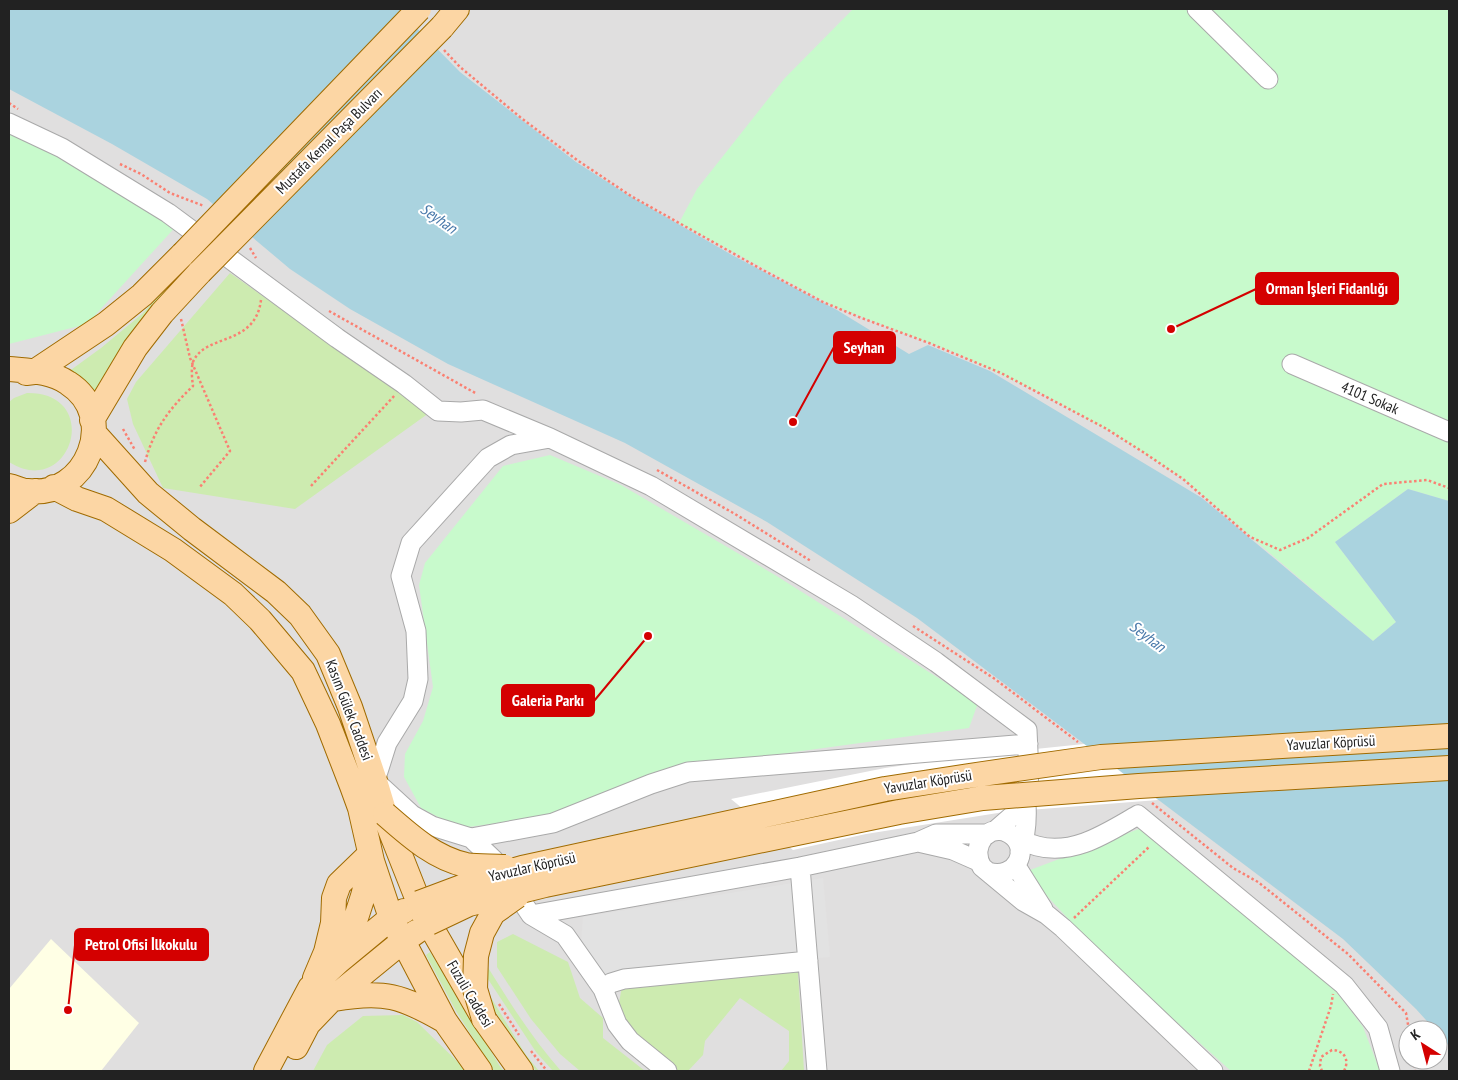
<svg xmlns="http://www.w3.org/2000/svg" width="1458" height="1080" viewBox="0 0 1458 1080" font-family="'PT Sans Narrow',sans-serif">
  <rect width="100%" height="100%" fill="#f2efe9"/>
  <!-- residential -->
  <path fill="#e0dfdf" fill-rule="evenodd" d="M9 9H1449V1071H9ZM1408 1030H1438V1060H1408Z"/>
  <!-- education -->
  <path fill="#ffffe5" d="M51 939 139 1023 101 1071H9V989Z"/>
  <!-- grass -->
  <path fill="#cdebb0" d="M424 9 357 86 199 258 93 395 64 375 101 348 142 314Z
    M230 273 429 413 295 509 163 488 133 424 127 399 136 382Z
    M27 393C104 392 71 501 9 462V402L14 398Z
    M513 934 568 962 580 998 603 1018V1038L645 1071H580L560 1054 531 1019 497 967V942Z
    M430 952 501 1068 504 1071H494L456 1011 426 955Z
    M487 966C510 1003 532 1038 561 1071H553L536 1052 482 970Z
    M798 972 804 1071H781L789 1061V1031L740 998 705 1041 703 1055 688 1071H677L616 1020 622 986Z
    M484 986 526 1055 539 1071H536L490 1004Z
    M403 1015 417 1022 467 1071H313L327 1045 363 1016Z"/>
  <!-- park -->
  <path fill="#c8facc" d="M853 9H1449V501L1408 489 1335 542 1396 622 1373 641 1183 479 1114 434 1042 394 953 352 833 306 679 223 697 189 784 79Z
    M9 123 180 222 87 324 9 344Z
    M550 455 621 485 775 575 978 703 969 728 678 768 545 817 468 827 442 819 421 808 404 777 405 754 423 721 433 687 419 585 425 563 503 466Z
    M1144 827 1336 991 1363 1027 1380 1071H1231L1102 955 1033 881 1030 870Z"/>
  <!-- parking -->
  <path fill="#e2e2e2" d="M823 878 830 957 599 978 580 957 583 917Z"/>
  <!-- water -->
  <path fill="#aad3df" d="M9 9H398L460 72 576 162 628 195 732 255 837 310 909 354 928 345 990 371 1202 498 1373 641 1396 622 1335 542 1408 489 1449 501V1046L1438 1034V1030H1435L1416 1009 1343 939 917 618 767 522 625 443 448 364 350 309 290 269 207 199 112 144 9 89Z"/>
  <!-- pier -->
  <path fill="#fff" d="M1084 744 1158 800 1004 812 866 834 793 850 731 799 885 768 967 756Z"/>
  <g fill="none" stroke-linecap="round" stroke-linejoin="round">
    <defs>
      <path id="minor" d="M1197 9 1268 79
        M9 123 62 148 168 213 337 338 404 384 438 411 461 412 483 410 550 438 651 486 851 605 936 662 1027 730 1029 774 1026 804
        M1292 364 1449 432
        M550 438 511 445 488 458 411 543 401 576 416 631 418 679 413 701 387 743 375 781 412 815 432 826 471 838 494 860 531 915 565 935 603 989 617 1024 630 1041 667 1071
        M995 831 1026 804C1027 821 1026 836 1020 852
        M471 838 553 823 651 784 688 772 1028 744
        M1015 838C1022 841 1030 844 1037 846 1074 856 1108 832 1138 815L1344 985 1378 1028 1390 1071
        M918 842 953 850 978 861
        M1016 866 1043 909
        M800 867 817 1071
        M988 872C1016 881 1032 848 1010 834 989 821 969 846 982 867L1023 901 1046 914 1063 928 1213 1071
        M531 915 800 867 918 842 936 834H988
        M603 989 611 983 624 979 808 961"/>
      <path id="major" d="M442 27 457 9
        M9 369C29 371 51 371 68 383 120 416 87 499 27 491 21 491 15 487 9 486
        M26 373 34 372 106 324 142 295 183 254
        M92 420 135 348 162 313 200 272
        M94 433 148 493 192 529 276 592 300 615 328 654 350 707 375 781 389 827 423 913 484 1019 521 1071
        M54 487 77 499 106 509 173 550 233 594 260 620 303 671 328 724 352 786 360 808 372 861 391 918 445 1021 480 1071
        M9 511 35 491
        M335 957 354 924 363 896 372 861
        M315 978 326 952 333 923 334 898 339 884 370 854
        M334 999C384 990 402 996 445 1021
        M296 1047 308 1024 332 999 403 941 416 932
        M266 1071 310 988 339 961 391 918 404 911"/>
    </defs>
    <!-- minor casing -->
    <use href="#minor" stroke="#a9a9a9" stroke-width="21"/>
    <!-- major casing -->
    <use href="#major" stroke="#a06b00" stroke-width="26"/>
    <!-- path -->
    <path stroke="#fa8072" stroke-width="2.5" stroke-dasharray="2.5 2.5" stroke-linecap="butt" d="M444 50 460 67 520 117 577 160 631 196 761 269 823 302 859 317 929 343 1001 373 1105 428 1143 452 1183 479 1250 537 1280 550 1308 538 1383 484 1427 480 1449 488
      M9 103 18 109
      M120 164 141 174 170 193 204 206
      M250 248 256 258
      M329 311 477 394
      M181 319 190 358 230 451 199 488
      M123 429 135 450
      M145 462C154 429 169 409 193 386 192 379 191 369 193 362 205 333 255 347 261 300
      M657 470 735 514 811 561
      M311 486 395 395
      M913 626 995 679 1078 742
      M1152 803 1233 868 1258 882 1348 954 1406 1013 1409 1030
      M1074 918 1150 846
      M499 1004 519 1035
      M531 1051 547 1071
      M1414 1060 1415 1071
      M1309 1071 1331 1006 1333 994
      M1322 1071 1320 1066 1321 1057 1332 1050C1344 1050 1350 1060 1344 1071"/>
    <!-- minor -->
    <use href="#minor" stroke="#fff" stroke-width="19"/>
    <!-- major -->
    <use href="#major" stroke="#fcd6a4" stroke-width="24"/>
    <defs>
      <path id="major-bridge" d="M183 254 419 9
        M200 272 442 27
        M385 814C409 835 434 858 466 865 478 867 492 866 505 867
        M419 903 483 879 522 868 885 789 969 776 1101 757 1449 736
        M429 923 469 904 545 885 899 812 983 798 1139 786 1449 768
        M484 1019 475 989 476 956 482 933 493 913 517 896"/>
    </defs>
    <!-- major-bridge casing -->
    <use href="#major-bridge" stroke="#a06b00" stroke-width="26" stroke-linecap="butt"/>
    <!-- major-bridge -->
    <use href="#major-bridge" stroke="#fcd6a4" stroke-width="24"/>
  </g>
  <g text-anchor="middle" stroke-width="4" stroke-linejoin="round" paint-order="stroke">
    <!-- street labels -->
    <g font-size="15" fill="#222" stroke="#fff">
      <text transform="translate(329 141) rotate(-45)" y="5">Mustafa Kemal Paşa Bulvarı</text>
      <text transform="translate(1370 398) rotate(23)" y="5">4101 Sokak</text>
      <text transform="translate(349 710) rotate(69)" y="5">Kasım Gülek Caddesi</text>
      <text transform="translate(1331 743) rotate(-3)" y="5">Yavuzlar Köprüsü</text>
      <text transform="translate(928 782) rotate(-9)" y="5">Yavuzlar Köprüsü</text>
      <text transform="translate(532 867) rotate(-13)" y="5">Yavuzlar Köprüsü</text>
      <text transform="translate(470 994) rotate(59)" y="5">Fuzuli Caddesi</text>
    </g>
    <!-- water labels -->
    <g font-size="16" font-style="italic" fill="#4a7aab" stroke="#fff">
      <text transform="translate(439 218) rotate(35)" y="6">Seyhan</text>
      <text transform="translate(1148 636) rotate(37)" y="6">Seyhan</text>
    </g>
  </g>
  <!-- callouts -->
  <path fill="none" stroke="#d40000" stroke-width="2" d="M1171 329L1256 289M793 422L834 347M648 636L594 701M68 1010L75 945"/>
  <g fill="#d40000" stroke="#fff" stroke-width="2">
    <circle cx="1171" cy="329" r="5"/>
    <circle cx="793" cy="422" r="5"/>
    <circle cx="648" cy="636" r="5"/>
    <circle cx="68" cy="1010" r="5"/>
  </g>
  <g fill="#d40000" stroke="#d40000" stroke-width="2">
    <rect x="1256" y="273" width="142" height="31" rx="5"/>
    <rect x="834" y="332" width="61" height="31" rx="5"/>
    <rect x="502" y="685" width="92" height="31" rx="5"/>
    <rect x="75" y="929" width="133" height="31" rx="5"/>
  </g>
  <g font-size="16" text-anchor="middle" font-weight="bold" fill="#fff">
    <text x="1327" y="294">Orman İşleri Fidanlığı</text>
    <text x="864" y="353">Seyhan</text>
    <text x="548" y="706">Galeria Parkı</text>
    <text x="141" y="950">Petrol Ofisi İlkokulu</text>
  </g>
  <!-- border -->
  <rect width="1458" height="1080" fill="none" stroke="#222222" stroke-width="20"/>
  <!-- north arrow -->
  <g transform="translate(1423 1045) rotate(324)"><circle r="24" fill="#ffffff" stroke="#a7a7a7"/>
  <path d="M0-4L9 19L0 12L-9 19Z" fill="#d40000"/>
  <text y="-8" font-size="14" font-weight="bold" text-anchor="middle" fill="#222222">K</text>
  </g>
</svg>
